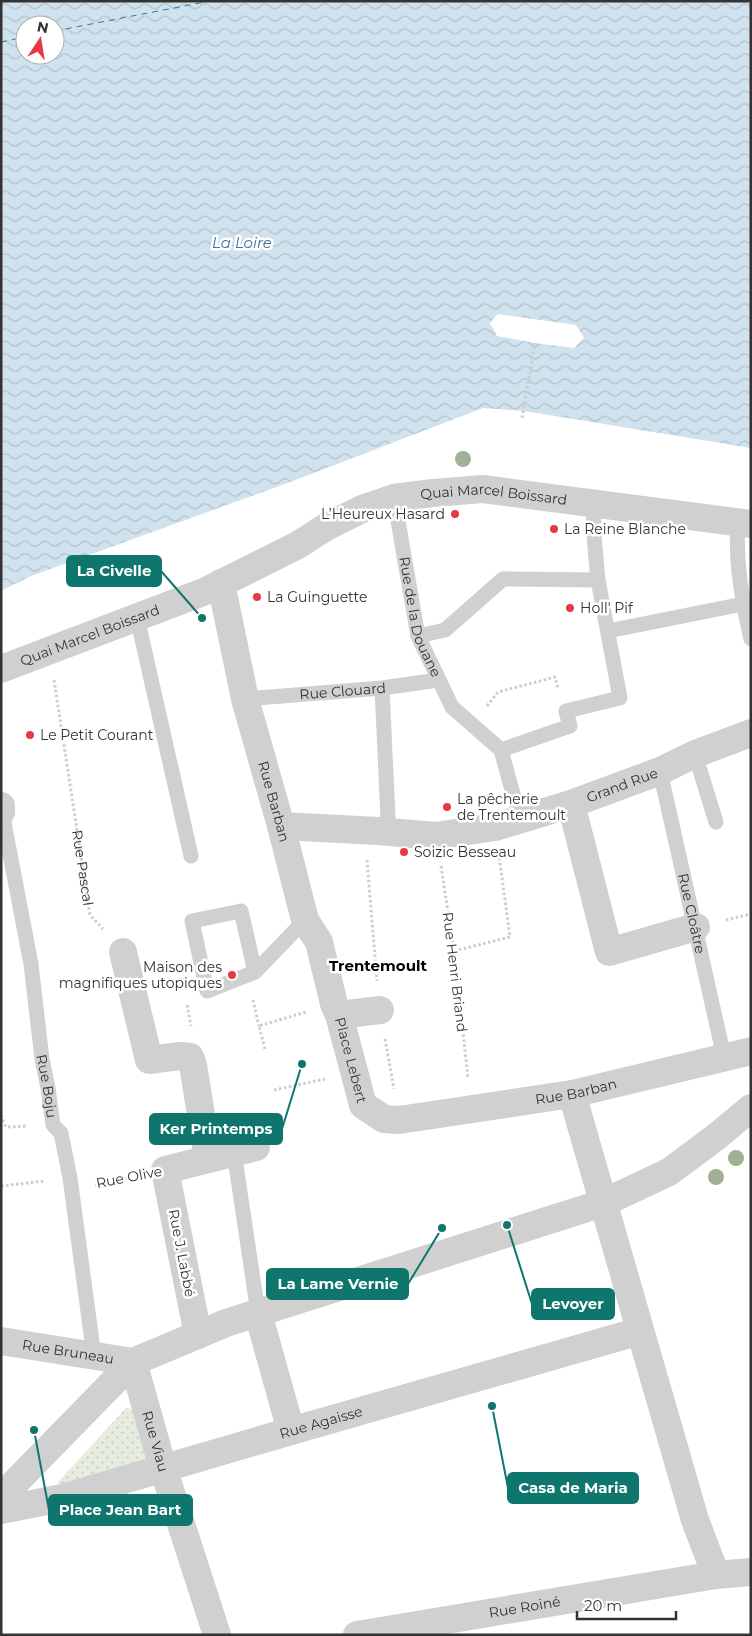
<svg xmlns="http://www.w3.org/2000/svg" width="752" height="1636" viewBox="0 0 752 1636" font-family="Montserrat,sans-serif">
  <defs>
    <pattern id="grass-dots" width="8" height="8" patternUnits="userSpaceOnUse" patternTransform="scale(1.25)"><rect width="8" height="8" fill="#e6ecdf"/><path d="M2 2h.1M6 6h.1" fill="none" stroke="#c6cbc0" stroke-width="1.8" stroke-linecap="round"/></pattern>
    <pattern id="water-waves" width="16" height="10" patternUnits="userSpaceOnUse" patternTransform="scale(1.25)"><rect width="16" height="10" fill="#cfe2ee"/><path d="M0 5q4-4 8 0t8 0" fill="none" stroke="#b2c2cd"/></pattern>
  </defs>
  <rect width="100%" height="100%" fill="#fff"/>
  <!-- grass -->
  <path fill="url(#grass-dots)" d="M126 1408 135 1410 150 1458 67 1486 57 1483Z"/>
  <!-- water -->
  <path fill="url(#water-waves)" fill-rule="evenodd" d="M1 1H751V448L524 411 483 408 293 481 31 576 1 591ZM25 25H55V55H25Z"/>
  <!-- pier -->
  <path fill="#fff" d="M498 314 576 325 584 338 574 348 535 343 497 336 490 323Z"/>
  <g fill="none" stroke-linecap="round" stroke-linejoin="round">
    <!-- ferry -->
    <path stroke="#3f7597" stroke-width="1" stroke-dasharray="6 5" stroke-linecap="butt" d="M55 31 210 1
      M1 42 25 37"/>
    <!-- path -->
    <g stroke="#cdcdcd" stroke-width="3" stroke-dasharray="2.5 2.5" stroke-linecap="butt">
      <path d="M522 418 535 343"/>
      <path id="s1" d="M54 680 90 915 103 929"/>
      <path d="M487 706 498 692 555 677 558 688"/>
      <path d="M367 860 377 981"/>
      <path d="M441 866 454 951 468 1078"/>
      <path d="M726 920 751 914"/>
      <path d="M454 951 510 937 499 856"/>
      <path d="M253 1000 259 1026"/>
      <path d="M187 1005 191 1026"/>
      <path d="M385 1039 394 1089"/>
      <path d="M265 1049 259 1026 306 1012"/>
      <path d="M274 1090 325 1079"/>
      <path d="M1 1115 6 1127 28 1126"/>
      <path d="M95 1185 135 1176"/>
      <path d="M1 1186 45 1181"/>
    </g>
    <!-- service -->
    <g stroke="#d0d0d0" stroke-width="15">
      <path id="s2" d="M394 498 418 636 452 707 501 750 520 819"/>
      <path d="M738 522C735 561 742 600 751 639"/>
      <path d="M137 617 191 856"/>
      <path d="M608 631 743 604"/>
      <path d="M418 636 445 630 503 579 598 580"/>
      <path id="s3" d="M245 699 382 688 438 680"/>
      <path d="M501 750 570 726 566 711 620 698 598 580 594 536 593 503"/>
      <path d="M695 754 716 822"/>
      <path id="s4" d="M660 771 724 1057"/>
      <path id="s5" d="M2 812 31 964 42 1059 48 1088 53 1125 61 1133 70 1178 94 1356"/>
      <path d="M378 831 388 818 382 688"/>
      <path d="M255 972 241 911 192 921 207 991 255 972 305 920"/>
      <path d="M234 1152 258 1313"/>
    </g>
    <!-- minor -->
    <g stroke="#d0d0d0" stroke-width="28">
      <path id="s6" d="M221 583 245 699 281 826 305 920 319 942 334 1004 339 1015"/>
      <path id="s7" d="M1 669 206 591 298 545 326 527 362 509 394 498 433 493 483 489 751 524"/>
      <path d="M571 804 609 952 696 927"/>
      <path d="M1 806V812"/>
      <path id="s8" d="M281 826 378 831 436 836 495 827 571 804 660 771 695 754 751 733"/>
      <path d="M123 952 149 1060 180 1056 190 1057 193 1065 208 1158"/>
      <path id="s9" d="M380 1010 339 1015 363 1105 384 1119 399 1120 572 1094 751 1051"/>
      <path d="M572 1094 695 1520 716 1575"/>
      <path d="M258 1313 291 1431"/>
      <path d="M198 1335 165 1170 256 1147"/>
      <path id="s10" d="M1 1341 133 1362 163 1468 217 1635"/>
      <path d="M1 1497 133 1362 226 1323 603 1203 669 1172 716 1137 751 1108"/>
      <path id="s11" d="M1 1510 62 1498 291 1431 640 1331"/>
      <path id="s12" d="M357 1635 716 1575 751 1572"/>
    </g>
  </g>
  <!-- trees -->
  <g fill="#a2b095">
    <circle cx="463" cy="459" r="8"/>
    <circle cx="736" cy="1158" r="8"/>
    <circle cx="716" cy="1177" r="8"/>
  </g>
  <!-- markers -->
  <g fill="#e63946" stroke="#fff" stroke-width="2">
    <circle cx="455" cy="514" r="5"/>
    <circle cx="554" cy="529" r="5"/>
    <circle cx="257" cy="597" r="5"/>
    <circle cx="570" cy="608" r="5"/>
    <circle cx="30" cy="735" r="5"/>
    <circle cx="447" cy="807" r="5"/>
    <circle cx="404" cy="852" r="5"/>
    <circle cx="232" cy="975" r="5"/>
  </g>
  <g text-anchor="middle" stroke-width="5" stroke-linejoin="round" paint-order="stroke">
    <!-- street labels -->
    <g font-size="14" fill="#333" stroke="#fff">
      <text dy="5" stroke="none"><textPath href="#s7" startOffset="530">Quai Marcel Boissard</textPath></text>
      <text dy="5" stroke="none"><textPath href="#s2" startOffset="122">Rue de la Douane</textPath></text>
      <text dy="5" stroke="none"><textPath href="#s7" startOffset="95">Quai Marcel Boissard</textPath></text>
      <text dy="5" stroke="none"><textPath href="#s3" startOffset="98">Rue Clouard</textPath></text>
      <text dy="5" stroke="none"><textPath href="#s8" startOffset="349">Grand Rue</textPath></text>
      <text dy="5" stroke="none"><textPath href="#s6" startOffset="225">Rue Barban</textPath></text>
      <text dy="5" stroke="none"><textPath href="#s1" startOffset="190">Rue Pascal</textPath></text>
      <text dy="5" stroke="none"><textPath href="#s4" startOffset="146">Rue Cloâtre</textPath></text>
      <text transform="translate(455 972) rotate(83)" y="5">Rue Henri Briand</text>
      <text dy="5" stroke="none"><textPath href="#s9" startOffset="88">Place Lebert</textPath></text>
      <text dy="5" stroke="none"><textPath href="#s5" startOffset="278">Rue Boju</textPath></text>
      <text dy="5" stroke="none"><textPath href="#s9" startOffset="354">Rue Barban</textPath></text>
      <text transform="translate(129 1177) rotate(-11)" y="5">Rue Olive</text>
      <text transform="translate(182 1253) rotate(79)" y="5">Rue J. Labbé</text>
      <text dy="5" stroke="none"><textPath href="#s10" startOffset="68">Rue Bruneau</textPath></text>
      <text dy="5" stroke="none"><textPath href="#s11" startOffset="332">Rue Agaisse</textPath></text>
      <text dy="5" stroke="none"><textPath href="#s10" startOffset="216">Rue Viau</textPath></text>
      <text dy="5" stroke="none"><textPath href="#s12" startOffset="170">Rue Roiné</textPath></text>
    </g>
    <!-- poi labels -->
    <g font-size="14" fill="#333" stroke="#fff" text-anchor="start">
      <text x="445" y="519" text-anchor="end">L’Heureux Hasard</text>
      <text x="564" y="534">La Reine Blanche</text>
      <text x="267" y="602">La Guinguette</text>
      <text x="580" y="613">Holl' Pif</text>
      <text x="40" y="740">Le Petit Courant</text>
      <text x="457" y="804">La pêcherie<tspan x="457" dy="16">de Trentemoult</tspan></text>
      <text x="414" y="857">Soizic Besseau</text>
      <text x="222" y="972" text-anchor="end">Maison des<tspan x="222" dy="16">magnifiques utopiques</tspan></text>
    </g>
    <!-- water labels -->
    <g font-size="15" font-style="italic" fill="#3f7597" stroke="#fff">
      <text x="242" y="248">La Loire</text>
    </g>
    <!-- neighbourhood labels -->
    <g font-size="15" font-weight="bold" fill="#000" stroke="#fff">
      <text x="378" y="971">Trentemoult</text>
    </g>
  </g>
  <!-- callouts -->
  <path fill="none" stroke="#0f766e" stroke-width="2" d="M202 618L161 571M302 1064L282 1129M442 1228L408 1284M507 1225L532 1304M492 1406L508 1488M34 1430L49 1510"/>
  <g fill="#0f766e" stroke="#fff" stroke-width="2">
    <circle cx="202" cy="618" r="5"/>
    <circle cx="302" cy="1064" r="5"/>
    <circle cx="442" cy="1228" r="5"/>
    <circle cx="507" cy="1225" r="5"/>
    <circle cx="492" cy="1406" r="5"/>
    <circle cx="34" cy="1430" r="5"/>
  </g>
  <g fill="#0f766e" stroke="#0f766e" stroke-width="2">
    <rect x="67" y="556" width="94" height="30" rx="5"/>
    <rect x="150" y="1114" width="132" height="30" rx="5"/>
    <rect x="267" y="1269" width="141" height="30" rx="5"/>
    <rect x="532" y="1289" width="82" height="30" rx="5"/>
    <rect x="508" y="1473" width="130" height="30" rx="5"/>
    <rect x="49" y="1495" width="143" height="30" rx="5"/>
  </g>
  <g font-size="15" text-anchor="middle" font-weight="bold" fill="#fff">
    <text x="114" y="576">La Civelle</text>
    <text x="216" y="1134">Ker Printemps</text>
    <text x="338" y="1289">La Lame Vernie</text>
    <text x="573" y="1309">Levoyer</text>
    <text x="573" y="1493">Casa de Maria</text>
    <text x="120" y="1515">Place Jean Bart</text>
  </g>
  <!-- border -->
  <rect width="752" height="1636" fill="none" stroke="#333333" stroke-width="5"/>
  <!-- north arrow -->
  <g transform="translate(40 40) rotate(12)"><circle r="24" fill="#ffffff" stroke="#adadad"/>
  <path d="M0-4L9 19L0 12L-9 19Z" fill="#e63946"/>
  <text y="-8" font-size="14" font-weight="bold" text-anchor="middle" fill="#333333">N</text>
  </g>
  <!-- scale -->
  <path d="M577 1611v8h99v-8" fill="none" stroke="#333333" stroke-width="2.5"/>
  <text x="584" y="1611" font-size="15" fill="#333333" stroke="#ffffff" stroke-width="4" paint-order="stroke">20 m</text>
</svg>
